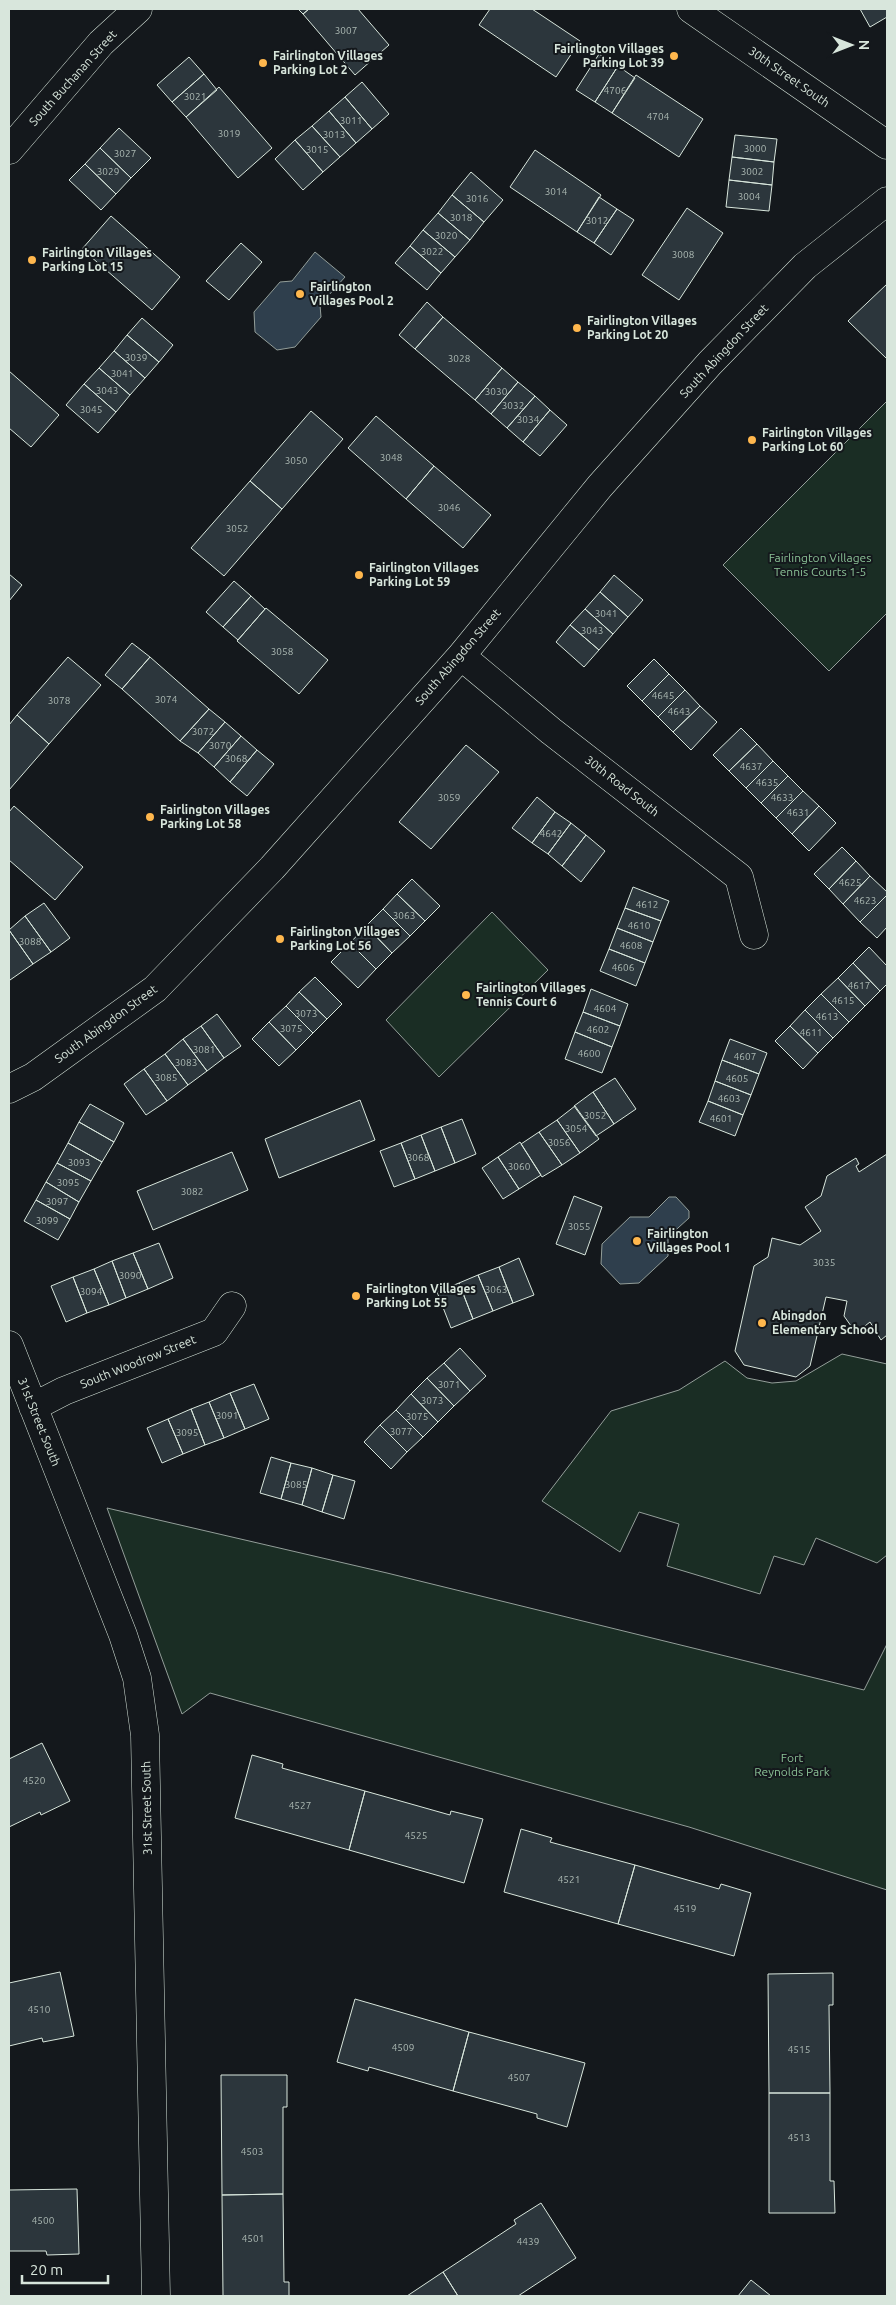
<svg xmlns="http://www.w3.org/2000/svg" width="896" height="2305" viewBox="0 0 896 2305" font-family="Ubuntu,sans-serif">
  <rect width="100%" height="100%" fill="#14181c"/>
  <!-- green -->
  <path fill="#1a2d24" stroke="#939e99" d="M887 401V613L829 671 723 565Z
    M492 912 548 970 439 1077 386 1020Z
    M842 1354 887 1364V1555L877 1563 816 1538 804 1565 774 1556 760 1594 667 1566 679 1524 639 1512 620 1552 542 1501 611 1411 679 1390 725 1361 747 1378 772 1383 796 1381Z
    M107 1508 387 1573 864 1690 887 1644V1890L689 1827 210 1693 182 1714Z"/>
  <!-- water -->
  <path fill="#2f3f4d" stroke="#939e99" d="M315 252 345 277 320 305 321 317 295 347 277 350 255 332 254 312 280 282 292 281Z
    M669 1197H676L689 1211V1218L668 1237V1256L639 1283 620 1284 601 1264 602 1244 630 1217H649Z"/>
  <!-- building -->
  <path fill="#2c363c" stroke="#d8e6dc" d="M298 9H309L303 14Z
    M309 9H358L389 45 355 75 303 14Z
    M490 9H532L580 41 556 77 479 25Z
    M860 9H887V17L870 27Z
    M599 54 618 66 595 102 576 90Z
    M189 57 204 74 172 102 157 85Z
    M618 66 635 78 612 113 595 102Z
    M204 74 217 90 186 117 172 102Z
    M636 75 703 119 679 157 612 113Z
    M362 82 389 114 372 129 345 97Z
    M219 87 272 148 238 178 186 117Z
    M345 97 372 129 356 143 329 111Z
    M329 111 356 143 340 157 312 126Z
    M312 126 340 157 323 172 295 140Z
    M119 128 151 158 131 178 100 148Z
    M735 135 777 139 774 162 732 157Z
    M295 140 323 172 303 190 275 159Z
    M100 148 131 178 116 194 85 164Z
    M535 150 601 195 577 232 510 187Z
    M732 157 774 162 772 185 729 180Z
    M85 164 116 194 101 210 69 180Z
    M471 172 503 200 484 222 452 195Z
    M729 180 772 185 769 211 726 207Z
    M452 195 484 222 470 240 438 213Z
    M599 197 617 209 594 243 577 232Z
    M687 208 723 233 679 300 642 275Z
    M617 209 634 220 611 255 594 243Z
    M438 213 470 240 455 257 423 230Z
    M111 216 180 277 152 310 82 249Z
    M423 230 455 257 441 273 410 246Z
    M241 243 262 262 229 300 206 281Z
    M410 246 441 273 427 290 395 263Z
    M887 284V359L848 321Z
    M427 302 443 317 415 349 399 335Z
    M443 317 502 368 475 400 415 349Z
    M142 318 173 345 159 362 127 335Z
    M127 335 159 362 145 378 114 351Z
    M114 351 145 378 130 395 99 368Z
    M99 368 130 395 116 412 84 384Z
    M502 368 518 382 491 414 475 400Z
    M9 371 59 415 31 447 9 428Z
    M518 382 535 396 507 428 491 414Z
    M84 384 116 412 98 433 66 405Z
    M535 396 550 410 523 442 507 428Z
    M550 410 567 425 540 456 523 442Z
    M311 411 343 439 282 509 250 481Z
    M376 416 434 466 406 499 348 448Z
    M434 466 491 515 463 548 406 499Z
    M250 481 282 509 224 576 191 548Z
    M9 574 22 585 9 601Z
    M614 575 643 600 628 617 600 592Z
    M234 581 251 596 223 627 206 612Z
    M600 592 628 617 613 634 585 609Z
    M251 596 265 609 238 640 223 627Z
    M266 608 328 660 299 694 237 641Z
    M585 609 613 634 599 650 570 625Z
    M570 625 599 650 584 667 556 642Z
    M132 643 150 657 122 689 105 675Z
    M68 657 101 685 49 744 17 715Z
    M150 657 209 709 180 741 122 689Z
    M654 659 669 674 642 701 627 686Z
    M669 674 685 690 658 717 642 701Z
    M685 690 700 706 673 732 658 717Z
    M700 706 717 722 691 750 673 732Z
    M209 709 225 722 198 753 180 741Z
    M17 715 49 744 9 790V725Z
    M225 722 241 736 214 767 198 753Z
    M741 728 757 744 729 771 713 755Z
    M241 736 257 750 230 782 214 767Z
    M757 744 773 761 746 788 729 771Z
    M466 745 499 772 431 849 399 822Z
    M257 750 274 764 247 796 230 782Z
    M773 761 788 776 761 803 746 788Z
    M788 776 803 791 776 818 761 803Z
    M803 791 819 806 792 834 776 818Z
    M537 797 555 812 532 843 512 828Z
    M14 806 83 867 55 900 9 860V812Z
    M819 806 836 823 809 851 792 834Z
    M555 812 571 823 548 854 532 843Z
    M571 823 586 835 562 866 548 854Z
    M586 835 605 851 581 882 562 866Z
    M842 847 856 861 829 889 814 874Z
    M856 861 870 876 843 904 829 889Z
    M870 876 887 892V895L860 922 843 904Z
    M412 879 440 906 425 921 397 894Z
    M633 887 669 901 661 921 625 908Z
    M397 894 425 921 410 936 383 909Z
    M887 895V927L877 938 860 922Z
    M44 903 70 938 51 952 25 916Z
    M625 908 661 921 653 942 617 928Z
    M383 909 410 936 392 953 366 926Z
    M25 916 51 952 33 964 9 930Z
    M366 926 392 953 376 969 350 943Z
    M617 928 653 942 645 963 609 949Z
    M9 930 33 964 10 980 9 978Z
    M350 943 376 969 358 988 331 962Z
    M869 947 887 966V984L880 991 853 963Z
    M609 949 645 963 636 986 600 971Z
    M853 963 880 991 865 1006 838 978Z
    M315 977 342 1004 327 1019 299 992Z
    M838 978 865 1006 849 1022 821 994Z
    M591 989 628 1004 620 1026 583 1012Z
    M299 992 327 1019 313 1033 286 1006Z
    M821 994 849 1022 833 1038 805 1010Z
    M286 1006 313 1033 296 1050 269 1022Z
    M805 1010 833 1038 818 1053 790 1026Z
    M583 1012 620 1026 612 1047 575 1032Z
    M217 1014 241 1046 224 1058 201 1026Z
    M269 1022 296 1050 279 1066 252 1039Z
    M201 1026 224 1058 207 1071 183 1039Z
    M790 1026 818 1053 803 1069 775 1041Z
    M575 1032 612 1047 602 1073 565 1059Z
    M183 1039 207 1071 188 1085 165 1054Z
    M730 1039 767 1053 759 1074 722 1060Z
    M165 1054 188 1085 167 1101 144 1069Z
    M722 1060 759 1074 751 1095 715 1081Z
    M144 1069 167 1101 146 1115 124 1084Z
    M615 1078 636 1109 614 1124 593 1092Z
    M715 1081 751 1095 743 1115 708 1101Z
    M593 1092 614 1124 596 1136 574 1106Z
    M360 1100 375 1140 279 1178 265 1139Z
    M708 1101 743 1115 735 1136 699 1122Z
    M90 1104 124 1123 114 1142 79 1122Z
    M575 1106 599 1139 580 1153 557 1120Z
    M462 1119 476 1154 455 1163 441 1127Z
    M557 1120 580 1153 562 1165 539 1132Z
    M79 1122 114 1142 102 1162 68 1143Z
    M441 1127 455 1163 435 1171 421 1135Z
    M539 1132 562 1165 542 1177 521 1144Z
    M421 1135 435 1171 415 1179 401 1143Z
    M520 1142 541 1175 519 1189 498 1157Z
    M68 1143 102 1162 91 1181 57 1163Z
    M401 1143 415 1179 394 1187 380 1151Z
    M232 1152 248 1190 153 1230 137 1191Z
    M887 1154V1335L881 1340 870 1322 856 1333 844 1316 847 1301 826 1297 810 1366 796 1377 744 1365 735 1351 754 1266 768 1257 772 1238 800 1245 821 1231 805 1207 821 1196 827 1176 856 1158 859 1164 856 1166 859 1172Z
    M498 1157 519 1189 503 1199 482 1168Z
    M57 1163 91 1181 79 1202 46 1182Z
    M46 1182 79 1202 70 1219 36 1200Z
    M574 1196 602 1207 585 1255 556 1244Z
    M36 1200 70 1219 58 1240 24 1221Z
    M159 1243 173 1278 148 1289 133 1253Z
    M133 1253 148 1289 126 1298 112 1261Z
    M519 1258 534 1295 513 1303 499 1267Z
    M112 1261 126 1298 109 1305 94 1269Z
    M499 1267 513 1303 493 1311 478 1275Z
    M94 1269 109 1305 87 1313 73 1277Z
    M478 1275 493 1311 473 1319 459 1283Z
    M73 1277 87 1313 66 1322 51 1286Z
    M459 1283 473 1319 451 1328 437 1292Z
    M460 1348 486 1376 470 1391 444 1363Z
    M444 1363 470 1391 454 1406 427 1378Z
    M427 1378 454 1406 438 1422 411 1394Z
    M254 1384 269 1419 245 1429 230 1393Z
    M230 1393 245 1429 224 1438 209 1402Z
    M411 1394 438 1422 423 1437 396 1410Z
    M209 1402 224 1438 205 1445 191 1409Z
    M191 1409 205 1445 183 1454 168 1419Z
    M396 1410 423 1437 407 1452 380 1425Z
    M168 1419 183 1454 162 1463 147 1428Z
    M380 1425 407 1452 391 1469 364 1442Z
    M271 1457 291 1463 281 1499 260 1493Z
    M291 1463 312 1468 302 1505 281 1499Z
    M312 1468 333 1475 322 1512 302 1505Z
    M333 1475 355 1481 344 1519 322 1512Z
    M42 1743 70 1801 41 1815 40 1812 9 1827V1759Z
    M252 1755 283 1764 282 1768 365 1791 349 1850 235 1818Z
    M365 1791 450 1815 451 1811 483 1819 464 1883 349 1850Z
    M521 1829 552 1838 550 1842 635 1865 618 1924 504 1892Z
    M635 1865 719 1889 721 1884 751 1893 734 1956 618 1924Z
    M60 1972 74 2036 43 2042 42 2038 9 2046V1983Z
    M833 1973V2005H829L830 2093H769L768 1974Z
    M355 1999 469 2032 453 2091 369 2067 368 2071 337 2062Z
    M469 2032 585 2063 567 2127 537 2118V2114L453 2091Z
    M221 2075H287V2107H283V2194L222 2195Z
    M769 2093H830V2181H834L835 2213H769Z
    M77 2189 79 2254 47 2255 46 2251H9V2190Z
    M283 2194 284 2282H289V2296H223L222 2195Z
    M541 2203 576 2258 518 2296H458L443 2272 516 2224 514 2220Z
    M443 2272 458 2296H407Z
    M751 2280 771 2296H738Z"/>
  <g fill="none" stroke-linecap="round" stroke-linejoin="round">
    <defs>
      <path id="minor" d="M691 9 887 145
        M9 150 101 43 138 9
        M461 656 551 731 739 877 754 935
        M9 1089 33 1077 155 989 272 868 461 656 600 486 710 363 805 266 887 201
        M9 1345 123 1635 137 1678 145 1735 156 2296
        M33 1407 64 1391 214 1332 232 1306"/>
    </defs>
    <!-- minor casing -->
    <use href="#minor" stroke="#d8e6dc" stroke-width="29"/>
    <!-- minor -->
    <use href="#minor" stroke="#14181c" stroke-width="28"/>
  </g>
  <!-- markers -->
  <g fill="#ffb74d" stroke="#14181c" stroke-width="2">
    <circle cx="674" cy="56" r="5"/>
    <circle cx="263" cy="63" r="5"/>
    <circle cx="32" cy="260" r="5"/>
    <circle cx="300" cy="294" r="5"/>
    <circle cx="577" cy="328" r="5"/>
    <circle cx="752" cy="440" r="5"/>
    <circle cx="359" cy="575" r="5"/>
    <circle cx="150" cy="817" r="5"/>
    <circle cx="280" cy="939" r="5"/>
    <circle cx="466" cy="995" r="5"/>
    <circle cx="637" cy="1241" r="5"/>
    <circle cx="356" cy="1296" r="5"/>
    <circle cx="762" cy="1323" r="5"/>
  </g>
  <g text-anchor="middle" stroke-width="4" stroke-linejoin="round" paint-order="stroke">
    <!-- number labels -->
    <g font-size="10" fill="#adbab4">
      <text x="346" y="34">3007</text>
      <text x="615" y="94">4706</text>
      <text x="195" y="100">3021</text>
      <text x="658" y="120">4704</text>
      <text x="351" y="124">3011</text>
      <text x="229" y="137">3019</text>
      <text x="334" y="138">3013</text>
      <text x="755" y="152">3000</text>
      <text x="317" y="153">3015</text>
      <text x="125" y="157">3027</text>
      <text x="108" y="175">3029</text>
      <text x="752" y="175">3002</text>
      <text x="556" y="195">3014</text>
      <text x="749" y="200">3004</text>
      <text x="477" y="202">3016</text>
      <text x="461" y="221">3018</text>
      <text x="597" y="224">3012</text>
      <text x="446" y="239">3020</text>
      <text x="432" y="255">3022</text>
      <text x="683" y="258">3008</text>
      <text x="136" y="361">3039</text>
      <text x="459" y="362">3028</text>
      <text x="122" y="377">3041</text>
      <text x="107" y="394">3043</text>
      <text x="496" y="395">3030</text>
      <text x="513" y="409">3032</text>
      <text x="91" y="413">3045</text>
      <text x="528" y="423">3034</text>
      <text x="391" y="461">3048</text>
      <text x="296" y="464">3050</text>
      <text x="449" y="511">3046</text>
      <text x="237" y="532">3052</text>
      <text x="606" y="617">3041</text>
      <text x="592" y="634">3043</text>
      <text x="282" y="655">3058</text>
      <text x="663" y="699">4645</text>
      <text x="166" y="703">3074</text>
      <text x="59" y="704">3078</text>
      <text x="679" y="715">4643</text>
      <text x="203" y="735">3072</text>
      <text x="220" y="749">3070</text>
      <text x="236" y="762">3068</text>
      <text x="751" y="770">4637</text>
      <text x="767" y="786">4635</text>
      <text x="449" y="801">3059</text>
      <text x="782" y="801">4633</text>
      <text x="798" y="816">4631</text>
      <text x="551" y="837">4642</text>
      <text x="850" y="886">4625</text>
      <text x="865" y="904">4623</text>
      <text x="647" y="908">4612</text>
      <text x="404" y="919">3063</text>
      <text x="639" y="929">4610</text>
      <text x="30" y="945">3088</text>
      <text x="631" y="949">4608</text>
      <text x="623" y="971">4606</text>
      <text x="859" y="989">4617</text>
      <text x="843" y="1004">4615</text>
      <text x="605" y="1012">4604</text>
      <text x="306" y="1017">3073</text>
      <text x="827" y="1020">4613</text>
      <text x="291" y="1032">3075</text>
      <text x="598" y="1033">4602</text>
      <text x="811" y="1036">4611</text>
      <text x="204" y="1053">3081</text>
      <text x="589" y="1057">4600</text>
      <text x="745" y="1060">4607</text>
      <text x="186" y="1066">3083</text>
      <text x="166" y="1081">3085</text>
      <text x="737" y="1082">4605</text>
      <text x="729" y="1102">4603</text>
      <text x="595" y="1119">3052</text>
      <text x="721" y="1122">4601</text>
      <text x="576" y="1132">3054</text>
      <text x="559" y="1146">3056</text>
      <text x="418" y="1161">3068</text>
      <text x="79" y="1166">3093</text>
      <text x="519" y="1170">3060</text>
      <text x="68" y="1186">3095</text>
      <text x="192" y="1195">3082</text>
      <text x="57" y="1205">3097</text>
      <text x="47" y="1224">3099</text>
      <text x="579" y="1230">3055</text>
      <text x="824" y="1266">3035</text>
      <text x="130" y="1279">3090</text>
      <text x="496" y="1293">3063</text>
      <text x="91" y="1295">3094</text>
      <text x="449" y="1388">3071</text>
      <text x="432" y="1404">3073</text>
      <text x="227" y="1419">3091</text>
      <text x="417" y="1420">3075</text>
      <text x="401" y="1435">3077</text>
      <text x="187" y="1436">3095</text>
      <text x="296" y="1488">3085</text>
      <text x="34" y="1784">4520</text>
      <text x="300" y="1809">4527</text>
      <text x="416" y="1839">4525</text>
      <text x="569" y="1883">4521</text>
      <text x="685" y="1912">4519</text>
      <text x="39" y="2013">4510</text>
      <text x="403" y="2051">4509</text>
      <text x="799" y="2053">4515</text>
      <text x="519" y="2081">4507</text>
      <text x="799" y="2141">4513</text>
      <text x="252" y="2155">4503</text>
      <text x="43" y="2224">4500</text>
      <text x="253" y="2242">4501</text>
      <text x="528" y="2245">4439</text>
    </g>
    <!-- poi labels -->
    <g font-size="12" font-weight="bold" fill="#d8e6dc" stroke="#14181c" text-anchor="start">
      <text x="664" y="53" text-anchor="end">Fairlington Villages<tspan x="664" dy="14">Parking Lot 39</tspan></text>
      <text x="273" y="60">Fairlington Villages<tspan x="273" dy="14">Parking Lot 2</tspan></text>
      <text x="42" y="257">Fairlington Villages<tspan x="42" dy="14">Parking Lot 15</tspan></text>
      <text x="310" y="291">Fairlington<tspan x="310" dy="14">Villages Pool 2</tspan></text>
      <text x="587" y="325">Fairlington Villages<tspan x="587" dy="14">Parking Lot 20</tspan></text>
      <text x="762" y="437">Fairlington Villages<tspan x="762" dy="14">Parking Lot 60</tspan></text>
      <text x="369" y="572">Fairlington Villages<tspan x="369" dy="14">Parking Lot 59</tspan></text>
      <text x="160" y="814">Fairlington Villages<tspan x="160" dy="14">Parking Lot 58</tspan></text>
      <text x="290" y="936">Fairlington Villages<tspan x="290" dy="14">Parking Lot 56</tspan></text>
      <text x="476" y="992">Fairlington Villages<tspan x="476" dy="14">Tennis Court 6</tspan></text>
      <text x="647" y="1238">Fairlington<tspan x="647" dy="14">Villages Pool 1</tspan></text>
      <text x="366" y="1293">Fairlington Villages<tspan x="366" dy="14">Parking Lot 55</tspan></text>
      <text x="772" y="1320">Abingdon<tspan x="772" dy="14">Elementary School</tspan></text>
    </g>
    <!-- street labels -->
    <g font-size="12" fill="#d8e6dc" stroke="#14181c">
      <text transform="translate(789 77) rotate(35)" y="4">30th Street South</text>
      <text transform="translate(73 78) rotate(-48)" y="4">South Buchanan Street</text>
      <text transform="translate(724 351) rotate(-47)" y="4">South Abingdon Street</text>
      <text transform="translate(458 657) rotate(-49)" y="4">South Abingdon Street</text>
      <text transform="translate(622 786) rotate(38)" y="4">30th Road South</text>
      <text transform="translate(106 1024) rotate(-36)" y="4">South Abingdon Street</text>
      <text transform="translate(138 1362) rotate(-22)" y="4">South Woodrow Street</text>
      <text transform="translate(39 1422) rotate(68)" y="4">31st Street South</text>
      <text transform="translate(147 1808) rotate(-91)" y="4">31st Street South</text>
    </g>
    <!-- park labels -->
    <g font-size="12" fill="#8ac095" stroke="#14181c">
      <text x="820" y="562">Fairlington Villages<tspan x="820" dy="14">Tennis Courts 1-5</tspan></text>
      <text x="792" y="1762">Fort<tspan x="792" dy="14">Reynolds Park</tspan></text>
    </g>
  </g>
  <!-- border -->
  <rect width="896" height="2305" fill="none" stroke="#d8e6dc" stroke-width="20"/>
  <!-- north arrow -->
  <g transform="translate(851 45) rotate(90)" stroke="#14181c" stroke-width="4" paint-order="stroke">
  <path d="M0-4L9 19L0 12L-9 19Z" fill="#d8e6dc"/>
  <text y="-8" font-size="14" font-weight="bold" text-anchor="middle" fill="#d8e6dc">N</text>
  </g>
  <!-- scale -->
  <path d="M22 2275v8h86v-8" fill="none" stroke="#d8e6dc" stroke-width="2.5"/>
  <text x="30" y="2275" font-size="15" fill="#d8e6dc" stroke="#14181c" stroke-width="4" paint-order="stroke">20 m</text>
</svg>
